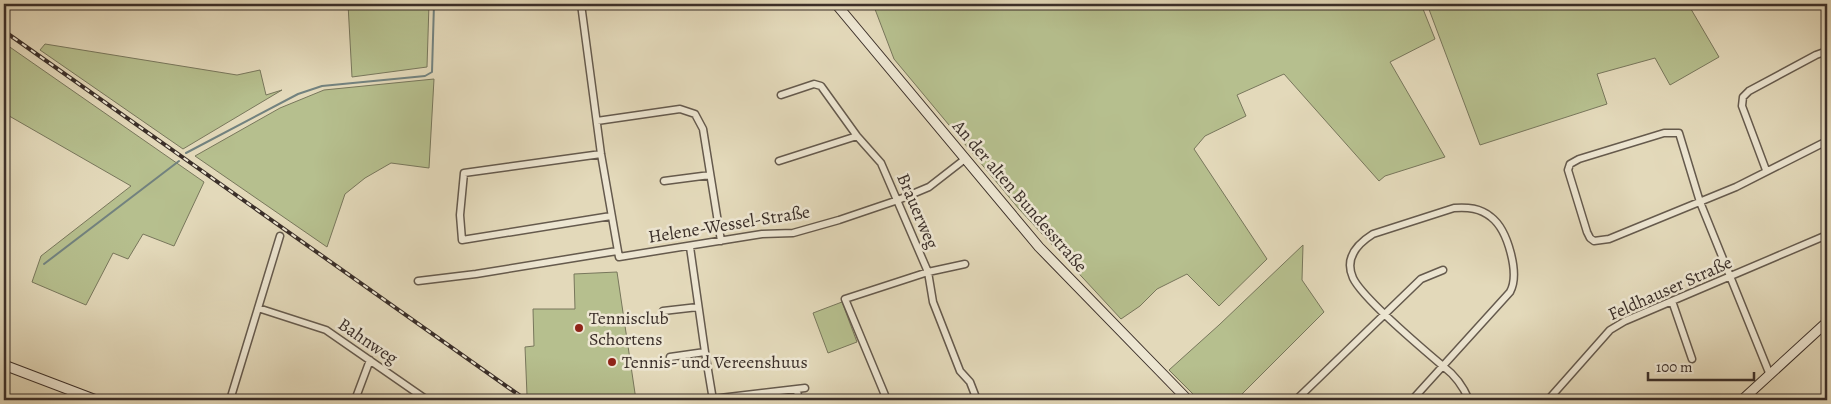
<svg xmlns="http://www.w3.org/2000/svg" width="1831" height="404" viewBox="0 0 1831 404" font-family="Alegreya,serif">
  <rect width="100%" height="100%" fill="#e3d9ba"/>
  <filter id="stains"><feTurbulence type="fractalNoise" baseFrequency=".004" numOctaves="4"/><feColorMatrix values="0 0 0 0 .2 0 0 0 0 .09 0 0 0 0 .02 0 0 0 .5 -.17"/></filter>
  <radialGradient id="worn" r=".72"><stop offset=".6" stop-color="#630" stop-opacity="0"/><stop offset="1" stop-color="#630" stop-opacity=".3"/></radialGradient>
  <!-- green -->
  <path fill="#b6bf8e" stroke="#78775c" d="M348 4H429L427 67 352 77Z
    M873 4H1421L1435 39 1390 62 1445 157 1385 176 1379 181 1284 74 1237 95 1246 116 1205 136 1194 149 1267 259 1219 306 1187 274 1157 289 1140 306 1121 319 1019 209 894 59Z
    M1427 4H1688L1719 57 1670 85 1655 58 1597 74 1607 104 1480 145Z
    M4 43 204 182 174 246 143 234 128 259 113 253 86 305 32 282 41 256 131 186 4 113Z
    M45 44 237 75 260 70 266 95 282 90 183 149 40 50Z
    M434 79 429 168 391 163 365 178 345 194 327 247 195 156 280 108 324 90Z
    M1303 245 1302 280 1324 312 1236 400H1199L1169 370 1219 325Z
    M617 272 636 400H534L527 395 525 347 534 346 533 309H575L574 274Z
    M842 302 857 342 828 353 813 313Z"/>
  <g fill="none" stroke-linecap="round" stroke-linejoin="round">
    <!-- stream -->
    <path stroke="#72827f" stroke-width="2" d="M186 153 298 94 322 86 425 76 432 72 434 4
      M44 264 179 161"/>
    <defs>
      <path id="street" d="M581 4 601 154 619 257 762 234 793 233 839 220 898 200 929 187 965 159
        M781 95 814 84 821 86 857 136 881 163 928 272 933 302 960 371 970 382 977 400
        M597 121 680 109 695 114 703 129 721 241
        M601 154 464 173 460 215 462 240 611 216
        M779 161 857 136
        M1766 170 1742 106 1743 97 1749 91 1816 55 1827 51
        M664 181 710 175
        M418 281 476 274 617 251
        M1672 301 1692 359
        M258 308 326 330 427 400
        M663 311 698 307
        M705 352 713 400
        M670 357 705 352 690 247
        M1770 375 1700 202 1679 133H1664L1579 159 1570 164 1568 170 1587 232 1590 238 1594 241 1609 239 1736 187 1827 141
        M797 391 799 400
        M230 400 280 236
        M355 400 370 360
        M703 400 805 388
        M887 400 845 299 928 272 965 264
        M1296 400 1421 279 1443 270
        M1412 400 1510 292C1520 274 1508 230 1491 217 1480 208 1468 207 1454 208L1373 234C1357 244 1344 258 1353 278 1363 299 1423 349 1444 367 1456 376 1463 386 1469 400
        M1548 400 1610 330 1625 321 1827 235"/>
      <path id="secondary" d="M836 4 1039 247 1188 400
        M4 365 96 400
        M1742 400 1827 322"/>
    </defs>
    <!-- street casing -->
    <use href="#street" stroke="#655a4d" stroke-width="9"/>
    <!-- secondary casing -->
    <use href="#secondary" stroke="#3b2f29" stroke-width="11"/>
    <!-- street -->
    <use href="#street" stroke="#ede6d2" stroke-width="6"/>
    <!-- secondary -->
    <use href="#secondary" stroke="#ede6d2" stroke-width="9"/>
    <defs>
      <path id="rail" d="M4 31 526 400"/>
    </defs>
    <!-- rail casing -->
    <use href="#rail" stroke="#3b2f29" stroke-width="4"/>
    <!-- rail -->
    <use href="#rail" stroke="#ede6d2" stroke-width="2" stroke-dasharray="5.5" stroke-linecap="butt"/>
  </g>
  <!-- markers -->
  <g fill="#8f2418" stroke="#ede6d2" stroke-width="2">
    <circle cx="579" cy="328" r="5"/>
    <circle cx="612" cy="362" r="5"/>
  </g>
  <g text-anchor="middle" stroke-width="5" stroke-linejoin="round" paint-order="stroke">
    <!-- street labels -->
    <g font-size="18" fill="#3b2f29" stroke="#ede6d2">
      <text transform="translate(1020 196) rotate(49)" y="6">An der alten Bundesstraße</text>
      <text transform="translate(918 211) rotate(67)" y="6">Brauerweg</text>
      <text transform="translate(729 224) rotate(-9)" y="6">Helene-Wessel-Straße</text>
      <text transform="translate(1670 288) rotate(-24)" y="6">Feldhauser Straße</text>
      <text transform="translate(368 341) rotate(34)" y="6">Bahnweg</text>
    </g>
    <!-- poi labels -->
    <g font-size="18" fill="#3b2f29" stroke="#ede6d2" text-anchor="start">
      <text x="589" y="324">Tennisclub<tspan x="589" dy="21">Schortens</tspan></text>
      <text x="622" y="368">Tennis- und Vereenshuus</text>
    </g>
  </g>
  <!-- margin -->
  <rect width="1831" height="404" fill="none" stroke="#e3d9ba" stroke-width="20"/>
  <rect x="5" y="5" width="1821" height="394" fill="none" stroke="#3b2f29" stroke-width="2.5"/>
  <rect x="10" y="10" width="1811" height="384" fill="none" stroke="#3b2f29"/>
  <!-- scale -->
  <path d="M1648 372v8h106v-8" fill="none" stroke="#3b2f29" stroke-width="2.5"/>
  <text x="1656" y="372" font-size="15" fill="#3b2f29" stroke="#ede6d2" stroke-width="4" paint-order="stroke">100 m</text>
  <rect width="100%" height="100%" filter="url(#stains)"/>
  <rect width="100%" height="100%" fill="url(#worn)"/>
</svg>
